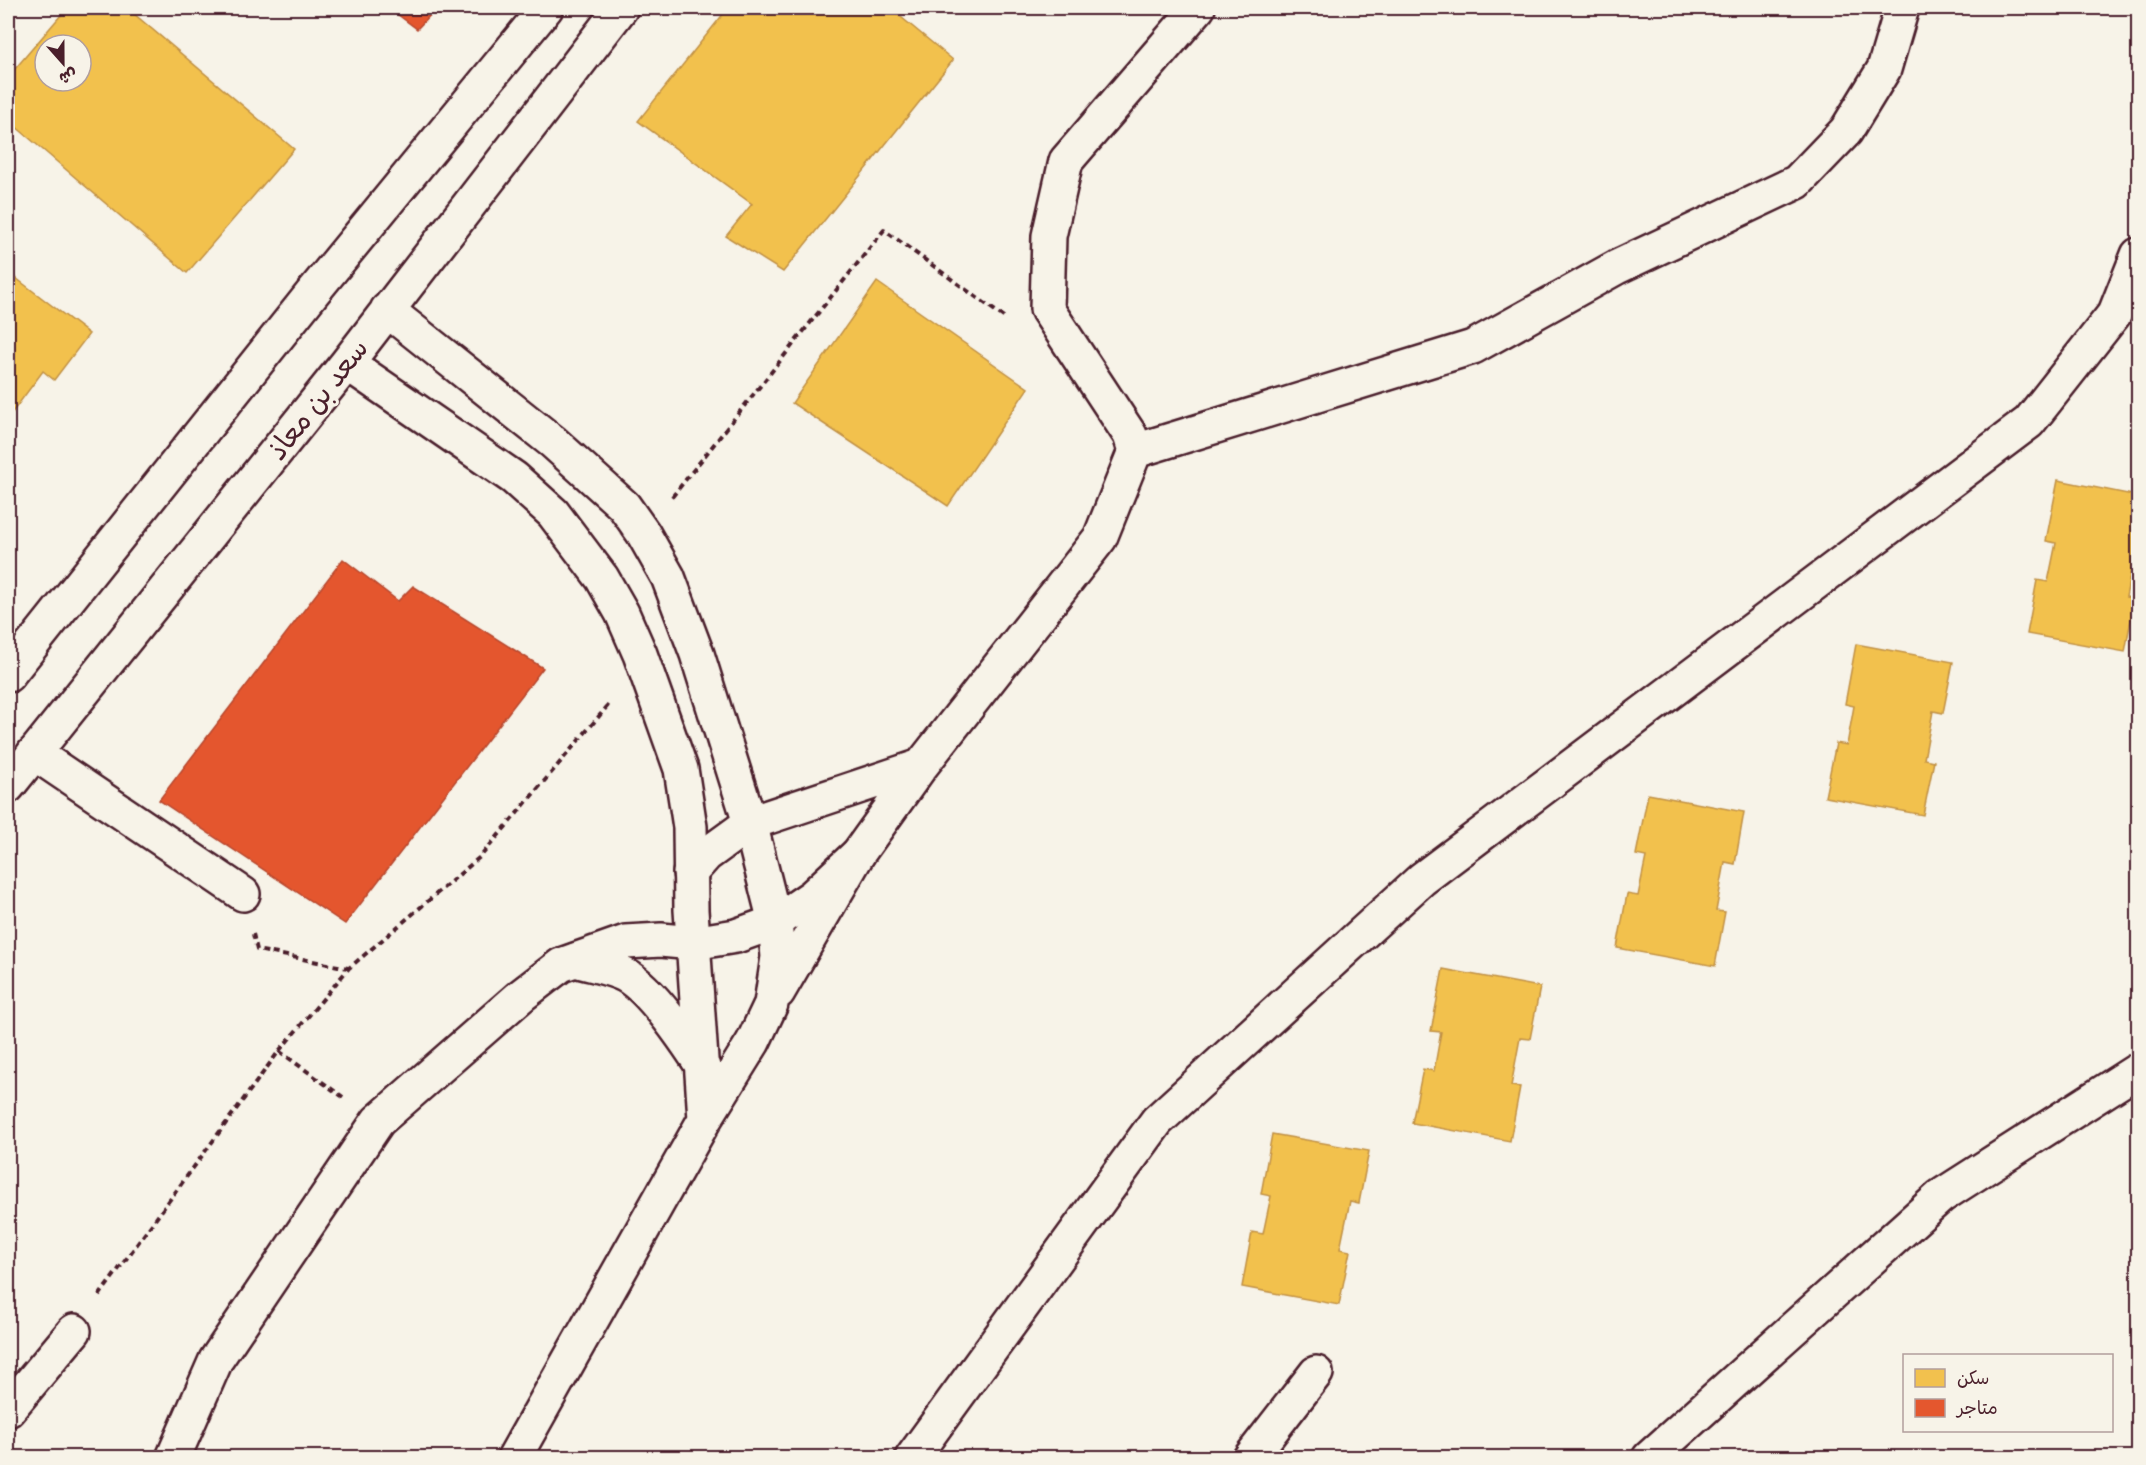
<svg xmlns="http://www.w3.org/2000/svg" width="2146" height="1465" viewBox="0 0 2146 1465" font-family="Caveat,'Playpen Sans Arabic',sans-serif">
  <rect width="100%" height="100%" fill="#f7f3e8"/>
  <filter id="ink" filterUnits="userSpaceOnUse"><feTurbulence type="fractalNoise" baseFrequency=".0167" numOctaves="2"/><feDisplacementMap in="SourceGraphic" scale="12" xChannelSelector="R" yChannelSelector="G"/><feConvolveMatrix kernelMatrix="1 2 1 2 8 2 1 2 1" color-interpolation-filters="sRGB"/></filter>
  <g filter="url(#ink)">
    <!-- homes -->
    <path fill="#f2c14e" stroke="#c09044" stroke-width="1.5" fill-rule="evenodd" d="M67 8H127L294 149 187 273 8 120V77ZM45 45H81V81H45Z
      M728 8H890L953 60 783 272 726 236 752 204 638 121Z
      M8 272 89 334 54 380 43 371 8 418Z
      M877 282 1028 388 948 506 792 403Z
      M2058 480 2138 496V549L2135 548 2126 597 2135 598 2125 652 2027 634 2037 580 2048 582 2056 543 2046 541Z
      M1856 644 1953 662 1943 713 1933 711 1924 759 1934 761 1923 815 1825 797 1836 743 1847 745 1854 706 1845 704Z
      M1648 794 1744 812 1735 864 1725 862 1716 911 1725 912 1715 966 1617 948 1627 894 1638 896 1646 857 1636 855Z
      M1443 969 1540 987 1530 1039 1520 1038 1511 1086 1520 1087 1510 1141 1412 1123 1423 1069 1434 1071 1441 1032 1431 1031Z
      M1272 1134 1369 1151 1359 1203 1350 1201 1340 1249 1350 1251 1339 1305 1242 1287 1252 1232 1263 1234 1271 1196 1261 1194Z"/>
    <!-- shops -->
    <path fill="#e4572e" stroke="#b6462d" stroke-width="1.5" d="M389 8H437L417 29Z
      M343 559 398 601 413 586 543 668 345 924 159 800Z"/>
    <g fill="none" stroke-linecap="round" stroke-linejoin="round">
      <defs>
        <path id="street" d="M1135 451 1473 347 1617 267 1797 182 1846 131 1884 69 1902 8
          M34 753 243 894
          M690 873 706 855 750 823 921 766
          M8 1410 74 1331
          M173 1458 216 1360 378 1121 522 995 561 965 626 942 661 940 693 943 736 936 775 922 813 896 858 854 921 766 1100 538 1135 451 1130 435 1047 309 1049 236 1066 161 1198 8
          M912 1458 1157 1121 1422 879 2029 422 2115 313 2138 255
          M1250 1458 1316 1373
          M1649 1458 1941 1196 2138 1070"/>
        <path id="secondary" d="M387 310 553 442 624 506 643 533 668 577 697 654 750 823 775 922 778 957 771 1004 753 1042 705 1119 514 1458
          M347 363 514 478 553 513 602 578 622 613 640 654 681 769 690 827 691 910 705 1119
          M8 675 314 291 546 8
          M8 786 347 363 621 8
          M576 960C592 965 611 968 625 975 652 990 686 1041 703 1067
          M778 992 858 854"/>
      </defs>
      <!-- street casing -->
      <use href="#street" stroke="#4a1f2b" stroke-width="38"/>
      <!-- secondary casing -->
      <use href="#secondary" stroke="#4a1f2b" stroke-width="38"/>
      <!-- path -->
      <path stroke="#4a1f2b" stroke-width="4" stroke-dasharray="6 4.5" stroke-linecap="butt" d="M672 497 884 230 1005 318
        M253 934 257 950 348 968
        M279 1051 343 1097
        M99 1296 279 1051 349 968 481 856 611 702"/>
      <!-- street -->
      <use href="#street" stroke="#f7f3e8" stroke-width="33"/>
      <!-- secondary -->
      <use href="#secondary" stroke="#f7f3e8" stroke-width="33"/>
    </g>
  </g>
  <g text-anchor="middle" stroke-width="6" stroke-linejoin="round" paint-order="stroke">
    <!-- street labels -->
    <g font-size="28" fill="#4a1f2b" stroke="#f7f3e8">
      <text transform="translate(317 399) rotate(-52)" y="10">سعد بن معاذ</text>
    </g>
  </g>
  <!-- margin -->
  <rect width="2146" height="1465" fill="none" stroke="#f7f3e8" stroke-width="30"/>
  <rect x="15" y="15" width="2116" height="1435" fill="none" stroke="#4a1f2b" stroke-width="2" filter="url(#ink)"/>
  <!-- legend -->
  <rect x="1903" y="1354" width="210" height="78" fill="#f7f3e8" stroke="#b29e9c" stroke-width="1.5"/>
  <rect x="1915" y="1369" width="30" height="18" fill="#f2c14e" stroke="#b29e9c" stroke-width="1.5"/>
  <text x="1957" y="1384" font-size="18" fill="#4a1f2b">سكن</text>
  <rect x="1915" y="1399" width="30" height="18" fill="#e4572e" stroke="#b29e9c" stroke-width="1.5"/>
  <text x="1957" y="1414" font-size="18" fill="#4a1f2b">متاجر</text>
  <!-- north arrow -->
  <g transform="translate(63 63) rotate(159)"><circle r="28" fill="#f7f3e8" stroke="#b29e9c" stroke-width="1.5"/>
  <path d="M0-4.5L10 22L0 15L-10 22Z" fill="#4a1f2b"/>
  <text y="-9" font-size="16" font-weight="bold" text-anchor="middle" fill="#4a1f2b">ش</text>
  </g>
</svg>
